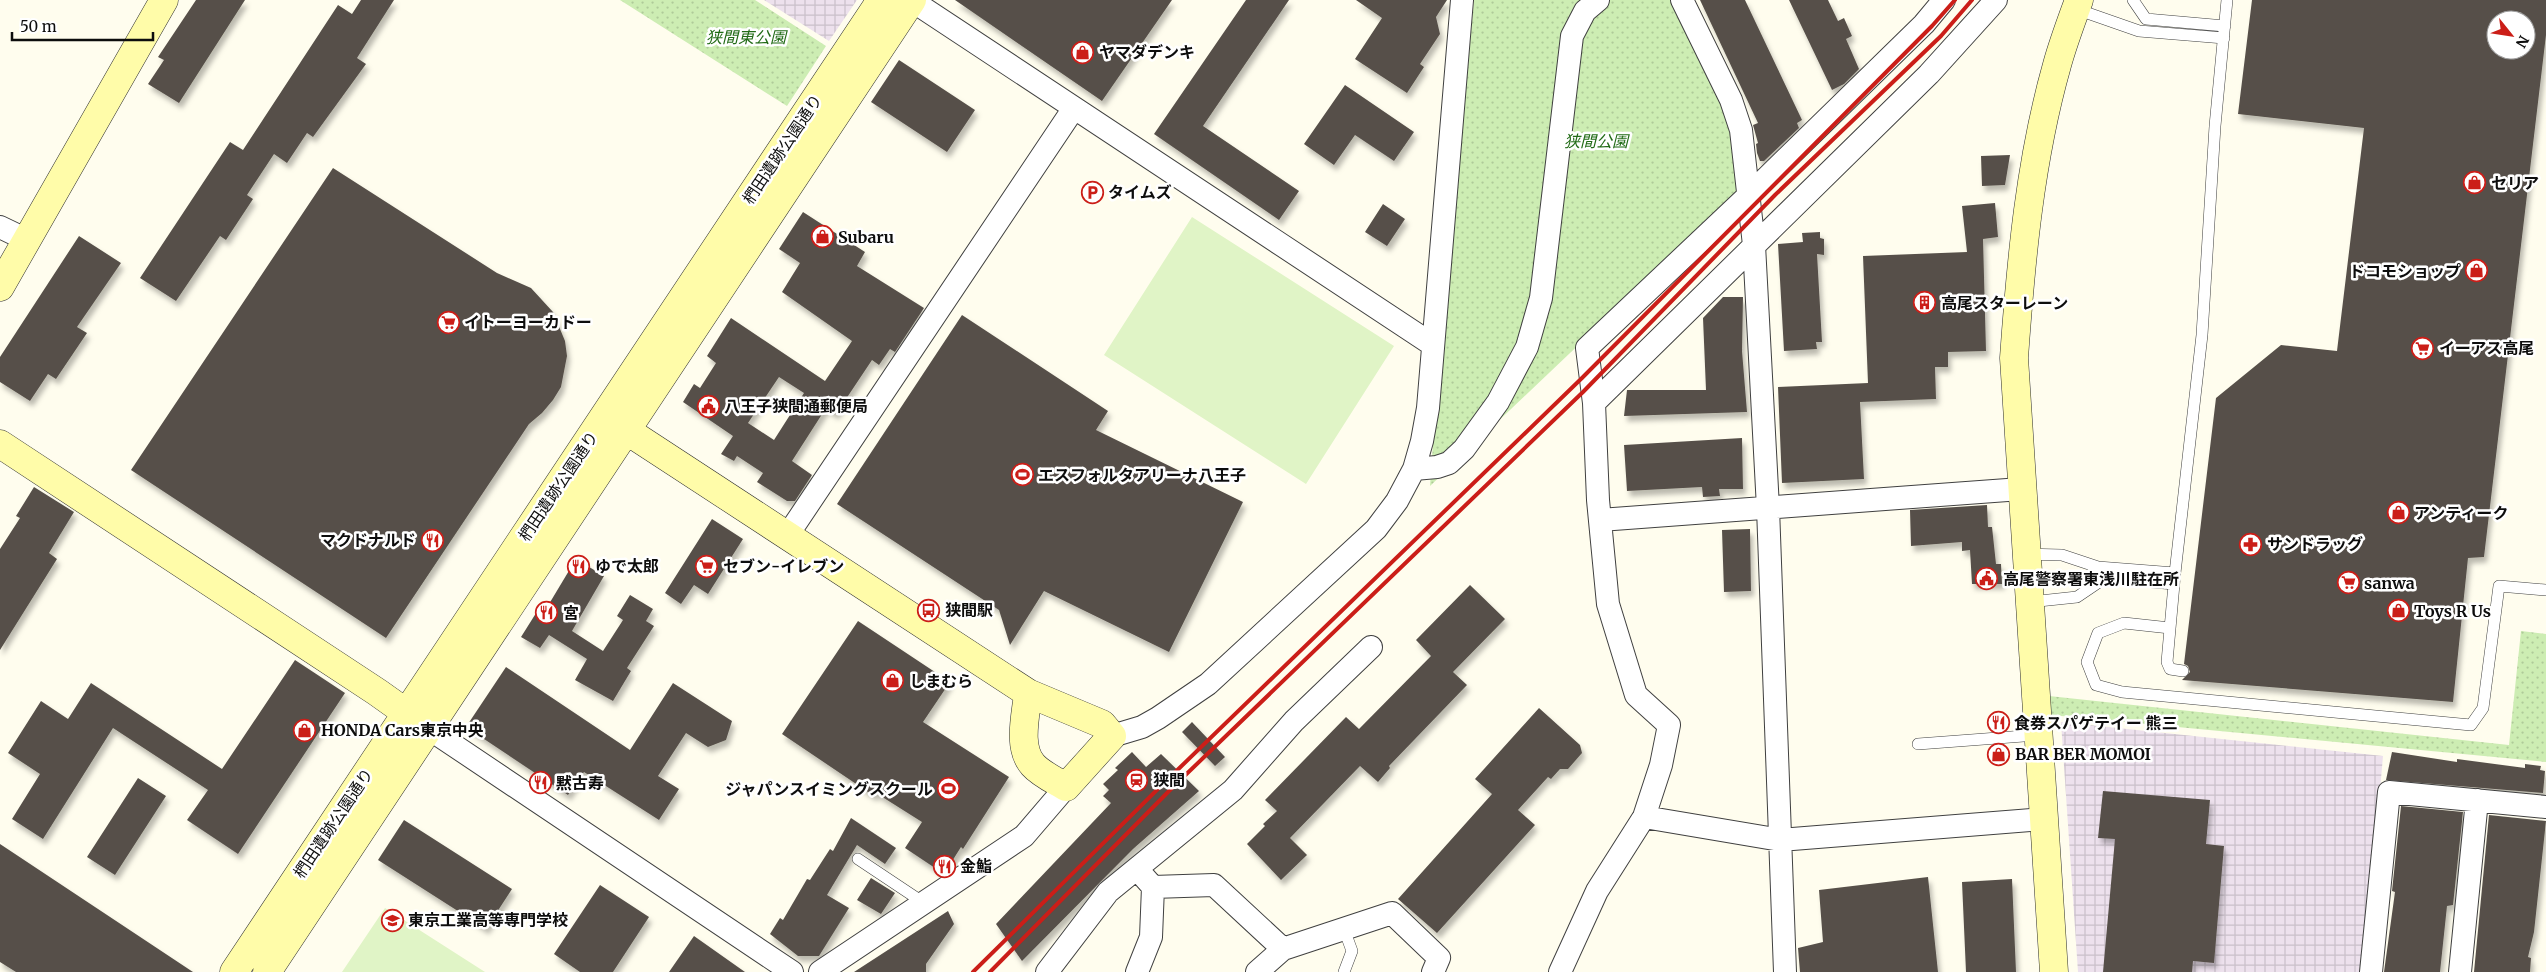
<svg xmlns="http://www.w3.org/2000/svg" width="2546" height="972" viewBox="0 0 2546 972" font-family="Merriweather,'Noto Sans JP',serif">
  <defs>
    <pattern id="industrial-grid" width="8" height="8" patternUnits="userSpaceOnUse" patternTransform="scale(1.25)"><rect width="8" height="8" fill="#ede1ed"/><path d="M0 4h8M4 0v8" fill="none" stroke="#cac0ca"/></pattern>
    <pattern id="park-dots" width="8" height="8" patternUnits="userSpaceOnUse" patternTransform="scale(1.25)"><rect width="8" height="8" fill="#cdedb3"/><path d="M2 2h.1M6 6h.1" fill="none" stroke="#afca99" stroke-width="1.8" stroke-linecap="round"/></pattern>
    <filter id="shadow"><feDropShadow dx="3" dy="5.5" stdDeviation="2.5" flood-color="#0004"/></filter>
  </defs>
  <rect width="100%" height="100%" fill="#fffdee"/>
  <!-- industrial -->
  <path fill="url(#industrial-grid)" d="M764 0H857L829 41Z
    M2061 722 2383 756 2364 972H2078Z"/>
  <!-- park -->
  <path fill="url(#park-dots)" d="M620 0H755L826 46 787 106Z
    M1474 0H1684L1750 182 1430 486 1436 403Z
    M2521 631 2546 634V762L2051 715 2049 696 2509 745Z"/>
  <!-- pitch -->
  <path fill="#e0f4c6" d="M1192 217 1394 346 1306 484 1104 355Z
    M385 908 485 972H342Z"/>
  <!-- building -->
  <path fill="#575049" fill-rule="evenodd" filter="url(#shadow)" d="M196 0H245L179 103 148 84 164 60 158 57Z
    M361 0H394L357 58 366 64 313 137 307 133 287 163 274 154 247 195 253 199 226 240 220 236 176 301 140 278 230 142 243 150 338 5 352 14Z
    M955 0H1172L1102 101Z
    M1246 0H1289L1203 126 1299 191 1279 220 1154 134Z
    M1356 0H1447L1436 17 1440 34 1420 64 1424 67 1407 93 1355 59 1382 18Z
    M1700 0H1745L1802 120 1797 123 1799 128 1764 161H1760L1757 153 1756 144 1758 143 1753 125 1758 123Z
    M1789 0H1828L1838 21 1844 18 1852 36 1846 39 1859 69 1844 84 1832 90Z
    M2252 0H2546V35L2484 557 2468 558 2453 702 2182 680 2190 672 2188 666 2184 664 2216 398 2281 345 2337 351 2364 128 2238 114ZM2496 20H2526V50H2496Z
    M899 60 975 110 947 152 871 102Z
    M1345 85 1414 132 1394 161 1355 135 1334 165 1304 144Z
    M2010 155 2005 185 1982 186 1981 156Z
    M333 168 497 273 531 288 553 312 565 341 567 356 561 387 553 400 542 413 529 424 386 638 131 470Z
    M1995 203 1998 237 1983 239 1986 351 1948 352V367H1935L1936 399 1860 402 1864 479 1782 483 1778 387 1868 383 1863 256 1967 252 1962 206Z
    M1383 204 1405 219 1387 246 1365 232Z
    M803 212 865 252 857 266 924 308 895 352 890 349 879 365 872 360 836 414 826 408 792 461 812 475 795 501H787L757 482 763 473 737 456 734 461 721 454 733 436 683 402 694 384 700 388 716 363 707 356 731 318 825 381 852 341 782 292 800 263 779 249ZM779 377 804 393 774 440 748 423Z
    M1820 232V238L1824 239V255L1817 254 1822 342H1816L1817 349 1784 351 1778 244 1803 242 1802 233Z
    M79 236 121 263 77 327 87 333 56 379 48 374 30 401 0 382V357Z
    M1723 297H1743L1742 351 1747 412 1624 416 1627 390H1706L1703 318Z
    M962 315 1108 411 1096 430 1243 502 1169 652 1044 591 1010 645 999 610 837 504Z
    M1742 438 1743 489H1719L1720 496 1703 497 1702 487 1627 491 1624 445Z
    M34 487 74 512 49 553 57 559 0 650V549L20 518 16 516Z
    M1987 505 1988 527H1992L1996 564H2001L2002 584H1972L1970 550 1962 551V542L1911 546 1910 510Z
    M712 519 743 539 708 594 694 585 681 604 665 593Z
    M1750 529 1751 591 1724 592 1722 530Z
    M576 559 604 576 572 631 603 651 623 620 617 616 630 595 653 609 646 621 654 626 627 668 631 671 613 701 575 680 587 659 549 635 540 648 521 637 538 610 543 614Z
    M1470 585 1505 619 1453 672 1467 685 1389 766 1390 768 1378 782 1360 766 1290 838 1307 855 1281 880 1247 844 1265 826 1263 824 1277 811 1265 800 1346 717 1359 729 1431 656 1416 640Z
    M858 621 950 682 923 722 1009 777 963 849 961 847 944 874 905 848 922 822 876 793 874 796 782 734Z
    M295 660 345 693 238 854 187 820 208 790 113 728 43 839 12 819 40 774 8 753 41 701 68 719 91 683 222 769Z
    M506 667 630 750 673 683 732 721 726 740 708 747 686 733 658 776 679 789 659 820 584 772 568 795 466 727Z
    M1539 708 1580 745 1582 753 1568 769H1560L1551 779 1548 777 1518 810 1535 825 1437 933 1398 899 1492 794 1475 779Z
    M1192 722 1225 757 1215 766 1182 732Z
    M1132 752 1146 767 1161 754 1199 791 1133 849 1022 961 996 924 1111 803 1103 796 1109 790 1103 784 1118 770 1115 768Z
    M2392 752 2457 762V759L2525 768V764L2541 766 2540 770 2545 771 2543 793 2386 780Z
    M138 778 166 796 115 875 87 857Z
    M2103 791 2210 800 2206 844 2224 846 2214 963 2193 961 2192 972H2103L2115 839 2098 838Z
    M2401 806 2463 812 2453 905 2447 906 2440 972H2384L2395 892 2392 891Z
    M2489 815 2546 821 2534 932 2528 957 2531 958 2530 972H2474Z
    M851 818 896 848 885 864 857 845 827 895 849 908 819 956H798L770 934 780 918 783 920 807 879 810 880 830 849 833 851Z
    M404 820 512 889 486 929 378 860Z
    M0 844 193 972H16L0 962Z
    M1928 877 1938 972H1800L1798 948 1823 942 1819 890Z
    M871 878 895 893 881 914 857 900Z
    M2012 879 2016 972H1966L1962 882Z
    M600 885 649 917 613 972H580L554 954Z
    M948 911 954 924 926 964V972H854Z
    M694 936 745 972H669Z"/>
  <g fill="none" stroke-linecap="round" stroke-linejoin="round">
    <defs>
      <path id="lane" d="M2133 0 2146 19 2225 26
        M2076 9 2139 31 2224 38
        M2027 554 2062 555 2098 567 2175 573
        M2029 602 2077 597 2105 578 2174 584
        M2170 628 2124 623 2098 633 2087 662 2096 685 2122 692 2471 725 2483 708 2499 586 2546 590
        M2183 671 2170 669 2167 662 2175 573 2202 335 2215 126 2227 0
        M1918 744 2038 735
        M858 859 924 903
        M1344 929 1352 951 1344 972"/>
      <path id="street" d="M911 0 1433 345
        M1682 0 1731 100 1741 130 1754 245 1768 508 1785 972
        M0 227 27 240
        M1594 403 1929 74 1996 0
        M1414 469 1437 467 1449 463 1464 449 1498 402 1527 347 1541 298 1572 36 1585 11 1598 0
        M1600 520 2021 489
        M787 536 1074 108
        M428 728 792 972
        M1112 736 1142 727 1158 718 1208 684 1376 529 1397 501 1414 469 1422 441 1428 408 1462 0
        M1644 817 1780 840 2043 819
        M1137 869 1153 887 1214 885 1283 949 1392 913 1439 958 1433 972
        M820 972 1024 836 1066 787
        M1047 972 1108 892 1233 790 1294 721 1371 647
        M1137 972 1151 937 1153 887
        M1257 972 1283 949
        M1560 972 1597 891 1644 817 1661 765 1669 725 1636 695 1608 604 1598 500 1594 403 1587 348 1749 195 1924 24 1944 0
        M2371 972 2389 792 2546 807
        M2460 972 2477 800"/>
      <path id="secondary" d="M0 287 164 0
        M612 421 1028 693 1102 724 1112 736 1066 787C1056 781 1041 774 1033 765 1017 747 1026 715 1028 693
        M0 444 377 692 422 724
        M234 972 881 0
        M267 972 912 0
        M2054 972 2014 358C2021 260 2030 160 2057 65 2063 43 2071 22 2079 0"/>
    </defs>
    <!-- lane casing -->
    <use href="#lane" stroke="#404040" stroke-width="12"/>
    <!-- street casing -->
    <use href="#street" stroke="#404040" stroke-width="24"/>
    <!-- secondary casing -->
    <use href="#secondary" stroke="#2f2f2f" stroke-width="29"/>
    <!-- lane -->
    <use href="#lane" stroke="#fff" stroke-width="11"/>
    <!-- street -->
    <use href="#street" stroke="#fff" stroke-width="22"/>
    <!-- secondary -->
    <use href="#secondary" stroke="#fffca9" stroke-width="28"/>
    <!-- rail -->
    <path stroke="#cb1e18" stroke-width="4" d="M973 972 1165 782 1582 378 1932 26 1955 0
      M990 972 1173 787 1583 392 1775 195 1941 36 1972 0"/>
  </g>
  <!-- icons -->
  <defs>
    <symbol id="shop-ring" viewBox="-11 -11 22 22"><circle r="9.5" fill="#fff" stroke="#cb1e18" stroke-width="1.5"/><path d="M-5-2.5h2.3a2.7 3.5 0 0 1 5.4 0H5L5.5 6h-11ZM-1.5-2.5h3a1.5 2.3 0 0 0-3 0Z" fill="#cb1e18"/></symbol>
    <symbol id="parking-ring" viewBox="-11 -11 22 22"><circle r="9.5" fill="#fff" stroke="#cb1e18" stroke-width="1.5"/><path d="M-3.5-5.5H1a3.5 3.5 0 0 1 0 7H-1V5.5H-3.5ZM-1-3.4V-.6H.8a1.4 1.4 0 0 0 0-2.8Z" fill="#cb1e18"/></symbol>
    <symbol id="building-ring" viewBox="-11 -11 22 22"><circle r="9.5" fill="#fff" stroke="#cb1e18" stroke-width="1.5"/><path d="M-4-6H4V6H1V3H-1V6H-4ZM-2.5-4.3h1.7v1.8h-1.7ZM.8-4.3h1.7v1.8H.8ZM-2.5-1h1.7V.8h-1.7ZM.8-1h1.7V.8H.8Z" fill="#cb1e18"/></symbol>
    <symbol id="supermarket-ring" viewBox="-11 -11 22 22"><circle r="9.5" fill="#fff" stroke="#cb1e18" stroke-width="1.5"/><path d="M-6-5.5h2.5l.6 2H6L4.5 2H-2.5L-4.4-4H-6ZM-1.5 3.2a1.3 1.3 0 1 0 .1 0ZM3 3.2a1.3 1.3 0 1 0 .1 0Z" fill="#cb1e18"/></symbol>
    <symbol id="civic-ring" viewBox="-11 -11 22 22"><circle r="9.5" fill="#fff" stroke="#cb1e18" stroke-width="1.5"/><path d="M-.6-6.5H3V-4.5H.6V-3L4-1V1h2V6H-6V1h2V-1L-.6-3ZM-1.2 2.5V6h2.4V2.5Z" fill="#cb1e18"/></symbol>
    <symbol id="stadium-ring" viewBox="-11 -11 22 22"><circle r="9.5" fill="#fff" stroke="#cb1e18" stroke-width="1.5"/><path d="M0-5a6.5 5 0 1 0 0 10a6.5 5 0 1 0 0-10ZM-3.5-1.8h7v3.6h-7Z" fill="#cb1e18"/></symbol>
    <symbol id="restaurant-ring" viewBox="-11 -11 22 22"><circle r="9.5" fill="#fff" stroke="#cb1e18" stroke-width="1.5"/><path d="M-5-6h1v4h1v-4h1v4h1v-4h1v5L-1.5 .5V6h-2V.5L-5-1ZM5-6V6H3V1.5H1.5Q1.5-4 5-6Z" fill="#cb1e18"/></symbol>
    <symbol id="pharmacy-ring" viewBox="-11 -11 22 22"><circle r="9.5" fill="#fff" stroke="#cb1e18" stroke-width="1.5"/><path d="M-2-6h4v4h4v4h-4v4h-4v-4h-4v-4h4Z" fill="#cb1e18"/></symbol>
    <symbol id="bus-ring" viewBox="-11 -11 22 22"><circle r="9.5" fill="#fff" stroke="#cb1e18" stroke-width="1.5"/><path d="M-5-6H5V4H4V6H2V4H-2V6H-4V4H-5ZM-3.5-4V0h7V-4ZM-3.5 1.2v1.5H-2V1.2ZM2 1.2v1.5H3.5V1.2Z" fill="#cb1e18"/></symbol>
    <symbol id="station-ring" viewBox="-11 -11 22 22"><circle r="9.5" fill="#fff" stroke="#cb1e18" stroke-width="1.5"/><path d="M-3-6H3Q5-6 5-4V2Q5 4 3 4L4.5 6H3L1.5 4h-3L-3 6H-4.5L-3 4Q-5 4-5 2V-4Q-5-6-3-6ZM-3.5-4v3h7v-3ZM-3.5 1v1.5H-2V1ZM2 1v1.5H3.5V1Z" fill="#cb1e18"/></symbol>
    <symbol id="school-ring" viewBox="-11 -11 22 22"><circle r="9.5" fill="#fff" stroke="#cb1e18" stroke-width="1.5"/><path d="M0-5L7-2L0 1L-7-2ZM-4 1L0 2.5L4 1V4Q0 6-4 4Z" fill="#cb1e18"/></symbol>
  </defs>
  <g fill-rule="evenodd">
    <use href="#shop-ring" x="1070" y="40" width="25" height="25"/>
    <use href="#shop-ring" x="2462" y="170" width="25" height="25"/>
    <use href="#parking-ring" x="1080" y="180" width="25" height="25"/>
    <use href="#shop-ring" x="810" y="224" width="25" height="25"/>
    <use href="#shop-ring" x="2464" y="258" width="25" height="25"/>
    <use href="#building-ring" x="1912" y="290" width="25" height="25"/>
    <use href="#supermarket-ring" x="436" y="310" width="25" height="25"/>
    <use href="#supermarket-ring" x="2410" y="336" width="25" height="25"/>
    <use href="#civic-ring" x="696" y="394" width="25" height="25"/>
    <use href="#stadium-ring" x="1010" y="462" width="25" height="25"/>
    <use href="#shop-ring" x="2386" y="500" width="25" height="25"/>
    <use href="#restaurant-ring" x="420" y="528" width="25" height="25"/>
    <use href="#pharmacy-ring" x="2238" y="532" width="25" height="25"/>
    <use href="#restaurant-ring" x="566" y="554" width="25" height="25"/>
    <use href="#supermarket-ring" x="694" y="554" width="25" height="25"/>
    <use href="#civic-ring" x="1974" y="566" width="25" height="25"/>
    <use href="#supermarket-ring" x="2336" y="570" width="25" height="25"/>
    <use href="#bus-ring" x="916" y="598" width="25" height="25"/>
    <use href="#shop-ring" x="2386" y="598" width="25" height="25"/>
    <use href="#restaurant-ring" x="534" y="600" width="25" height="25"/>
    <use href="#shop-ring" x="880" y="668" width="25" height="25"/>
    <use href="#restaurant-ring" x="1986" y="710" width="25" height="25"/>
    <use href="#shop-ring" x="292" y="718" width="25" height="25"/>
    <use href="#shop-ring" x="1986" y="742" width="25" height="25"/>
    <use href="#station-ring" x="1124" y="768" width="25" height="25"/>
    <use href="#restaurant-ring" x="528" y="770" width="25" height="25"/>
    <use href="#stadium-ring" x="936" y="776" width="25" height="25"/>
    <use href="#restaurant-ring" x="932" y="854" width="25" height="25"/>
    <use href="#school-ring" x="380" y="908" width="25" height="25"/>
  </g>
  <g text-anchor="middle" stroke-width="5" stroke-linejoin="round" paint-order="stroke">
    <!-- park labels -->
    <g font-size="16" font-style="italic" fill="#226b17" stroke="#fff">
      <text x="746" y="43">狭間東公園</text>
      <text x="1596" y="147">狭間公園</text>
    </g>
    <!-- poi labels -->
    <g font-size="16" font-weight="bold" fill="#0d0d0d" stroke="#fff" text-anchor="start">
      <text x="1099" y="58">ヤマダデンキ</text>
      <text x="2491" y="189">セリア</text>
      <text x="1108" y="198">タイムズ</text>
      <text x="838" y="243">Subaru</text>
      <text x="2461" y="277" text-anchor="end">ドコモショップ</text>
      <text x="1941" y="309">高尾スターレーン</text>
      <text x="464" y="328">イトーヨーカドー</text>
      <text x="2439" y="354">イーアス高尾</text>
      <text x="724" y="412">八王子狭間通郵便局</text>
      <text x="1038" y="481">エスフォルタアリーナ八王子</text>
      <text x="2414" y="519">アンティーク</text>
      <text x="416" y="546" text-anchor="end">マクドナルド</text>
      <text x="2267" y="550">サンドラッグ</text>
      <text x="595" y="572">ゆで太郎</text>
      <text x="723" y="572">セブン-イレブン</text>
      <text x="2003" y="585">高尾警察署東浅川駐在所</text>
      <text x="2364" y="589">sanwa</text>
      <text x="945" y="616">狭間駅</text>
      <text x="2414" y="617">Toys R Us</text>
      <text x="563" y="619">宮</text>
      <text x="909" y="687">しまむら</text>
      <text x="2014" y="729">食券スパゲテイー 熊三</text>
      <text x="321" y="736">HONDA Cars東京中央</text>
      <text x="2015" y="760">BAR BER MOMOI</text>
      <text x="1153" y="786">狭間</text>
      <text x="556" y="789">黙古寿</text>
      <text x="933" y="795" text-anchor="end">ジャパンスイミングスクール</text>
      <text x="960" y="872">金鮨</text>
      <text x="408" y="926">東京工業高等専門学校</text>
    </g>
    <!-- street labels -->
    <g font-size="16" fill="#0d0d0d" stroke="#fff">
      <text transform="translate(782 149) rotate(-56)" y="6">椚田遺跡公園通り</text>
      <text transform="translate(558 486) rotate(-56)" y="6">椚田遺跡公園通り</text>
      <text transform="translate(333 823) rotate(-56)" y="6">椚田遺跡公園通り</text>
    </g>
  </g>
  <!-- north arrow -->
  <g transform="translate(2511 35) rotate(120)"><circle r="24" fill="#ffffff" stroke="#9e9e9e"/>
  <path d="M0-4L9 19L0 12L-9 19Z" fill="#cb1e18"/>
  <text y="-8" font-size="14" font-weight="bold" text-anchor="middle" fill="#0d0d0d">N</text>
  </g>
  <!-- scale -->
  <path d="M12 32v8h141v-8" fill="none" stroke="#0d0d0d" stroke-width="2.5"/>
  <text x="20" y="32" font-size="15" fill="#0d0d0d" stroke="#ffffff" stroke-width="4" paint-order="stroke">50 m</text>
</svg>
